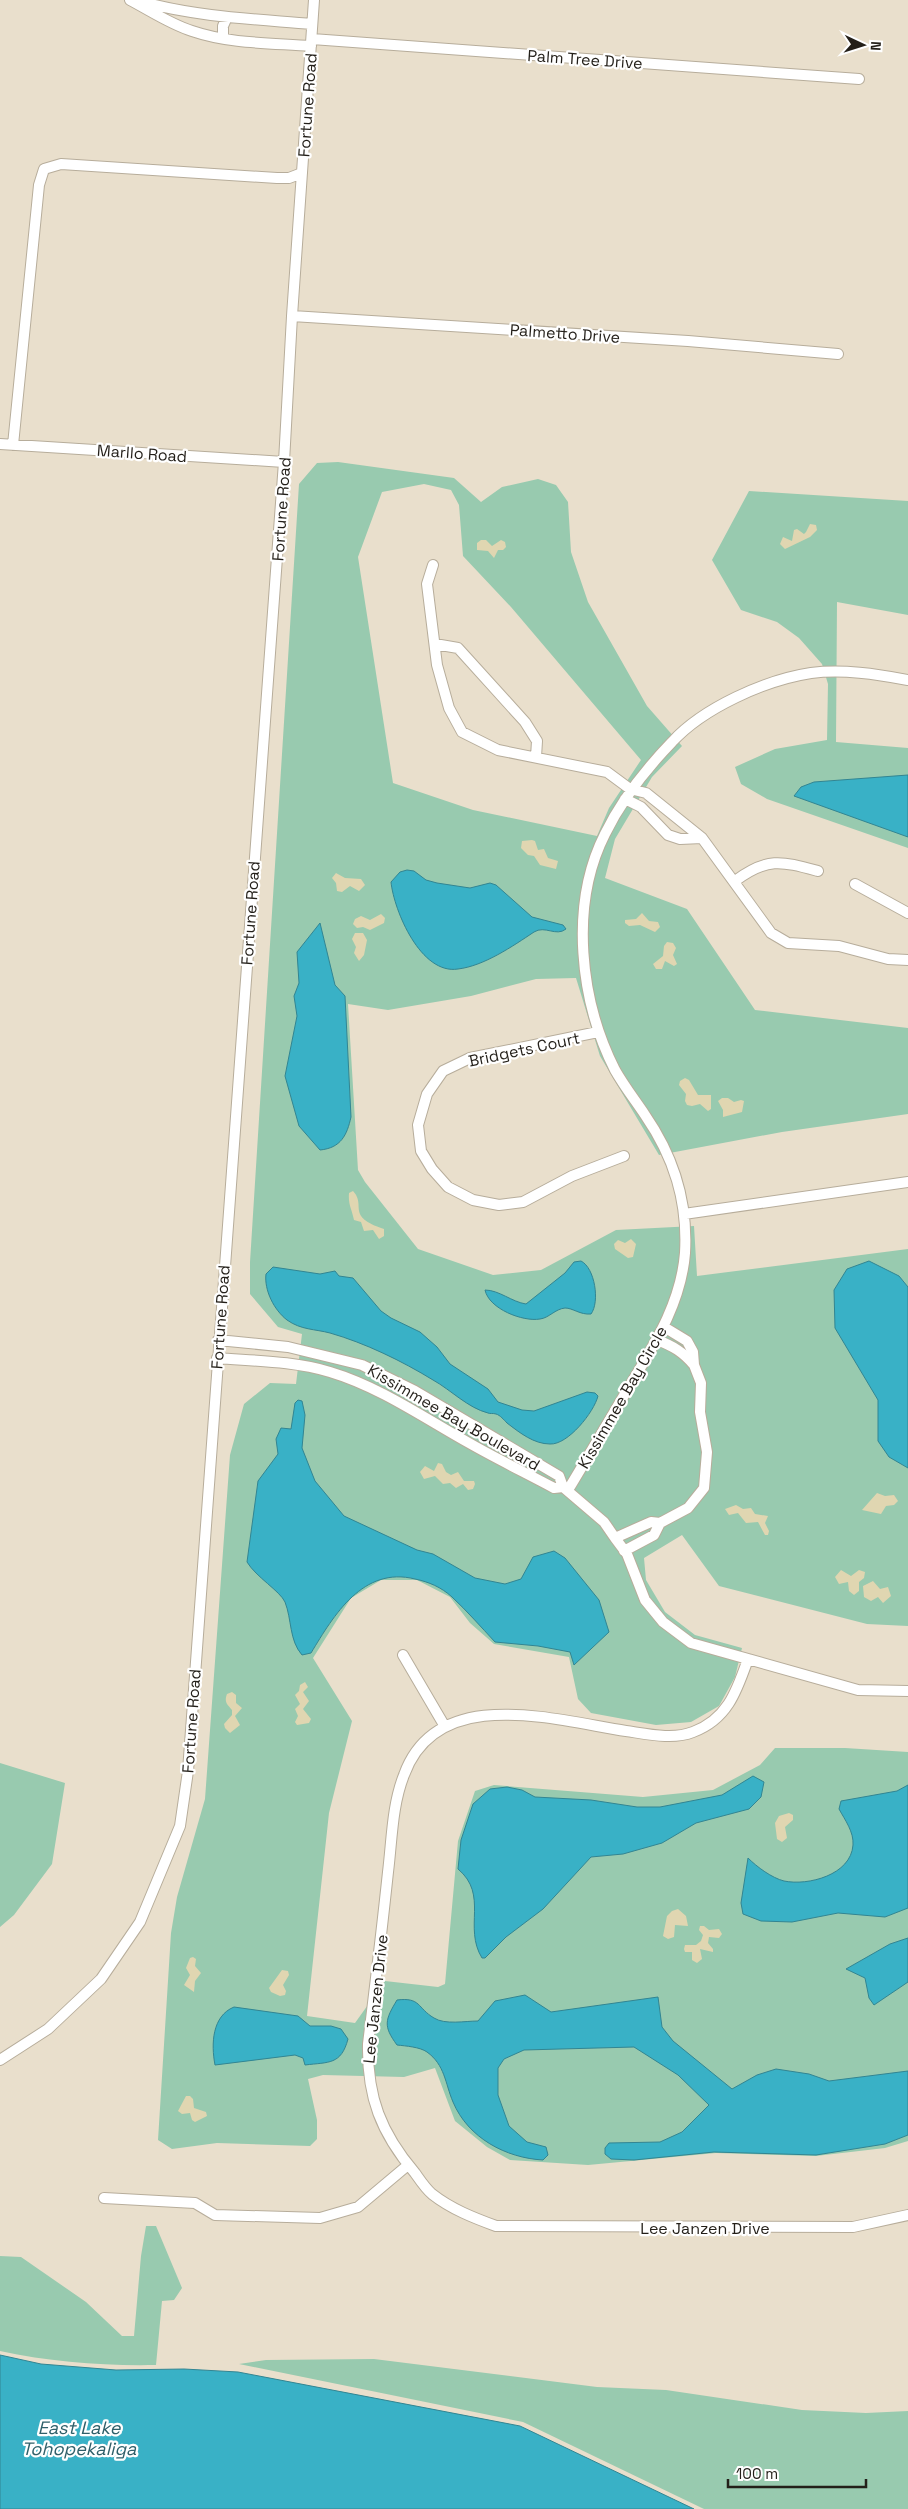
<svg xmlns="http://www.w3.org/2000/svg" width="908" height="2509" viewBox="0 0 908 2509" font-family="'Space Grotesk',sans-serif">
  <rect width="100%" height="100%" fill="#e9dfcc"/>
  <!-- green -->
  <path fill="#98caaf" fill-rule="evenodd" d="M338 462 454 478 481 502 502 487 538 479 556 485 568 502 571 552 588 602 647 706 682 746 652 777 615 839 605 878 687 909 755 1010 908 1028V1114L782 1132 659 1155 600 1056 576 978 536 979 471 996 388 1010 348 1004 358 1170 365 1182 418 1249 493 1275 541 1270 616 1230 694 1226 697 1276 908 1249V1626L867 1624 719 1586 682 1535 644 1558 646 1580 665 1612 695 1635 742 1648 735 1677 719 1706 691 1722 656 1725 591 1713 578 1699 569 1657 494 1644 470 1623 450 1597 417 1580H381L351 1598 313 1658 352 1721 329 1813 307 2016 355 2023 385 1981 438 1987 445 1984 458 1841 475 1791 494 1785 643 1797 713 1790 760 1765 775 1748H845L908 1752V2141L885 2148 816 2156 716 2153 588 2165 510 2160 487 2147 455 2121 435 2068 404 2077 323 2075 308 2079 317 2120V2139L310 2146 217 2143 172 2149 158 2140 171 1933 177 1897 205 1799 230 1455 244 1404 270 1383 296 1384 302 1334 278 1327 250 1294V1262L299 484 317 463ZM424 484 451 490 459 505 463 556 511 607 641 760 609 808 597 836 473 810 393 783 358 557 382 492Z
    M749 491 908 501V615L837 602 836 742 908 748V848L767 799 741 784 735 767 775 749 827 740 828 684 822 664 799 638 777 622 741 610 712 560Z
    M0 1763 65 1783 52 1864 14 1915 0 1927Z
    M146 2226H156L182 2288 174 2300 162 2301 156 2365C103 2366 51 2362 0 2351V2256L21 2257 86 2302 122 2336H134L141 2256Z
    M374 2359 597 2387 666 2390 802 2410 866 2413 908 2411V2509H704L523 2422 239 2364 266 2360Z"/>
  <!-- sand -->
  <path fill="#e0d6b1" d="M810 524 816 525 817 530 810 537 785 549 780 544 783 537 792 541 794 530 797 529 804 534 806 532Z
    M481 540H486L492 546 501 540 505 542 506 547 503 550H498L494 558 488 551 477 550V543Z
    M532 840 535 841 538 850 544 849 548 858 558 861 556 869 540 865 534 856 528 855 521 848 522 841Z
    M336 873 345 878 361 879 365 885 359 891 350 886 342 892 337 891 336 883 332 878Z
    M642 913 649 921 658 922 660 927 655 932 640 925 629 926 625 923V920L636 919Z
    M381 914 385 918 384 923 370 930 363 927 357 928 353 924 355 919 361 916 370 920Z
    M355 933H363L367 940 364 955 359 961 354 953 356 947 352 939Z
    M667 942 673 943 676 948 673 955 677 964 674 966 665 961 662 969H656L653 964 663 956 664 946Z
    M685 1078 689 1080 698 1095H711V1109L708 1111 700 1104 692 1106 687 1105 685 1101 686 1094 679 1085 680 1081Z
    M722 1098H728L734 1102 741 1100 744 1101 742 1112 723 1117V1110L718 1101Z
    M353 1191C367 1206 345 1216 384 1229V1236L379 1239 373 1230 364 1231 361 1222 354 1220C352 1209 348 1205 349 1193Z
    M631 1239 636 1244 633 1257 628 1258 615 1249 614 1244 618 1240 625 1243Z
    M438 1463 442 1464 446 1472 451 1475 458 1472 464 1481H474L475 1484 473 1489 468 1490 463 1484 456 1488 450 1483 443 1484 435 1476 424 1479 420 1472 425 1466 434 1471Z
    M877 1493 885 1496 894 1495 898 1501 894 1505 886 1506 881 1514 862 1510Z
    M736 1505 743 1509 751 1508 755 1514 768 1516 765 1523 769 1531 768 1535H765L758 1522 746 1523 738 1513 729 1515 725 1509Z
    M841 1570 851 1576 859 1570 865 1572 864 1578 859 1582V1591L854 1595 849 1591 848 1582 839 1584 835 1577Z
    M873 1581 880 1589 888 1587 891 1596 883 1603 878 1597 871 1601 864 1597 863 1586Z
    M305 1682 308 1687 303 1692 309 1701 303 1709 311 1719 309 1723 297 1725 295 1722 298 1716 295 1709 300 1704 295 1695 299 1691 300 1685Z
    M232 1692 236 1695V1703L242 1708 235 1716 240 1725 230 1733 225 1728 224 1724 232 1715V1710C227 1704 224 1702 227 1694Z
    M789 1813 793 1815V1820L785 1827 787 1838 782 1842 777 1839 775 1823 779 1816Z
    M678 1909 686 1916 688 1926 675 1925 674 1937 668 1939 663 1936 667 1916 672 1911Z
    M700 1926H704L709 1930 719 1929 722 1934 719 1938 709 1937 708 1943 713 1949V1952L700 1949 702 1959 697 1963 692 1960V1952H685L684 1949 685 1945H696L701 1941 703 1935 699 1930Z
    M193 1957 196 1959 195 1966 201 1973 195 1981 194 1992 184 1985 190 1975 186 1968 190 1958Z
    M282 1970 288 1971 289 1975 283 1985 286 1991 285 1995 280 1996 271 1992 269 1988Z
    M186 2096H190L193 2099 194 2108 206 2112 207 2116 195 2122 192 2120 190 2113 182 2114 178 2111Z"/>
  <!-- water -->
  <path fill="#39b1c6" stroke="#328592" d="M908 775V837L794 796 801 787 814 782Z
    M407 870 414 871 426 880 437 883 470 888 490 883 496 885 532 917 563 925 566 929C556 937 545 925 534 932 513 946 484 966 458 969 421 975 394 911 391 882L400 872Z
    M320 923 335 985 345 996 351 1117C347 1135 341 1148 320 1150L299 1126 285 1076 297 1016 294 996 299 983 297 952Z
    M581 1261C595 1268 600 1302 591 1314 580 1315 573 1308 565 1308 555 1309 549 1318 540 1319 523 1322 489 1309 485 1290 499 1290 512 1302 526 1304L565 1273 574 1262Z
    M869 1261 899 1276 908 1287V1468L889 1457 878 1441V1400L835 1328 834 1290 847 1269Z
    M273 1267 320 1274 335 1271 339 1276 353 1278 381 1311 391 1318 420 1332 437 1347 450 1364 488 1389 498 1402 522 1410 534 1411 587 1392 595 1393 598 1396C594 1412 568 1445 550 1444 534 1444 520 1433 507 1423 504 1420 500 1415 496 1414 493 1413 490 1414 488 1413 468 1408 451 1390 433 1380 402 1361 365 1343 330 1333 315 1329 301 1330 287 1320 274 1310 264 1290 266 1274Z
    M298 1400 302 1401 305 1415 302 1448 315 1481 344 1516 417 1550 433 1554 475 1578 505 1584 521 1579 533 1557 554 1551 565 1558 599 1600 609 1632 574 1665 570 1652 538 1646 495 1642C481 1627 467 1611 452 1597 441 1587 429 1582 415 1579 363 1566 334 1615 311 1653L302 1655C289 1640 292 1620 285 1602 280 1591 256 1577 247 1562L258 1481 278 1454 276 1439 281 1428 291 1429 295 1403Z
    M753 1776 764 1782 761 1797 749 1809 696 1823 662 1843 623 1854 591 1857 543 1909 506 1937 485 1958H482C463 1927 489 1895 458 1869L461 1840 473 1804 490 1789 507 1787 522 1790 535 1797 591 1800 637 1807H660L722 1795Z
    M908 1785V1908L885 1917 838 1913 792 1922 761 1921 743 1914 741 1903 748 1858C757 1867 772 1878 784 1881 808 1886 851 1875 853 1845 854 1832 845 1820 839 1809L841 1801 897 1791Z
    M908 1938V1982L874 2005 869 1998 865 1978 846 1969 890 1944Z
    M525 1995 551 2012 658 1997 662 2027 673 2041 732 2089 757 2075 776 2069 809 2074 829 2081 908 2071V2135L885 2144 816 2155 714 2152 634 2160 611 2159 605 2154V2148L609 2143 660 2142 682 2132 709 2105 678 2075 634 2047 524 2050 504 2059 498 2068V2095L509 2126 527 2142 546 2147 548 2155 543 2160C506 2158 468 2138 453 2102 445 2083 445 2065 427 2052 420 2047 406 2046 397 2045 383 2026 385 2020 397 2000 421 1997 417 2008 434 2018 445 2025 465 2021 478 2021L495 2001Z
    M234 2007 298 2016 310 2026H331L341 2029 348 2039C341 2065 329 2062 305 2065L303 2058 295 2055 215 2065C211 2044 212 2016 234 2007Z
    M0 2355 41 2364 116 2370 184 2369 238 2372 520 2426 694 2509H0Z"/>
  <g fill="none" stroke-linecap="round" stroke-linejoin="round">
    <defs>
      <path id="minor" d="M130 0C151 11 170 24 192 31 230 44 272 43 311 46
        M143 2C198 17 255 19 312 24
        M223 38V26L227 17
        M312 39 859 79
        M292 316 688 341 838 354
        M0 444 284 462
        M13 445 39 185 44 169 61 164 277 178H289L302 173
        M433 565 427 584 437 665 449 708 462 732 498 750 607 772 630 789 646 793 702 838 771 933 788 943 839 946 888 959 908 960
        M435 644 458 648 525 722 537 741 536 757
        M625 799 641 807 668 835 680 839 702 838
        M735 881C767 857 781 861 818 871
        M855 884 908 913
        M598 1032 470 1058 443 1071 427 1094 418 1125 421 1151 432 1169 448 1187 473 1200 499 1205 523 1202 572 1176 624 1156
        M684 1214 908 1182
        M218 1340 288 1347 362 1365 415 1391 559 1476 563 1487 604 1522 615 1538 627 1554 645 1600 663 1622 691 1643 858 1690 908 1691
        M657 1340C673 1346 683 1352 694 1365
        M217 1358C254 1361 294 1361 330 1372 380 1387 424 1418 469 1443 497 1459 526 1473 554 1488L563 1487
        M568 1490C588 1457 607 1424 626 1392 652 1348 681 1305 685 1253 688 1201 674 1157 645 1115 635 1100 624 1086 615 1070 580 1001 569 905 605 834 622 799 645 770 672 742 703 708 765 680 811 673 843 669 876 674 908 680
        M615 1538 651 1522 660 1523 688 1508 704 1488 707 1452 700 1412 701 1383 694 1365 693 1352 687 1341 664 1327
        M624 1551 654 1535 660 1523
        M403 1655 444 1725
        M748 1659C737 1690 728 1719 693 1732 673 1740 647 1734 626 1731 554 1720 437 1684 404 1775 392 1805 392 1840 388 1872 382 1929 375 1987 368 2044 367 2097 381 2133 415 2173 420 2180 425 2188 432 2194 451 2209 474 2218 496 2226L853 2227 908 2215
        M0 2060 48 2029 101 1979 140 1922 180 1826 188 1771 284 462 292 316 314 0
        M104 2198 195 2203 215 2215 320 2218 358 2207 408 2165"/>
    </defs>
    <!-- minor casing -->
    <use href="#minor" stroke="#b7ad9b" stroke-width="12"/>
    <!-- minor -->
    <use href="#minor" stroke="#fff" stroke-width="10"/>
  </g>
  <g text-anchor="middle" stroke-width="4.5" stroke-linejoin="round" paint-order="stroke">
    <!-- street labels -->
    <g font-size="16" fill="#231f19" stroke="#fff">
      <text transform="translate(585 59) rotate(4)" y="6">Palm Tree Drive</text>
      <text transform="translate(307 105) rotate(-86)" y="6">Fortune Road</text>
      <text transform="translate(565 333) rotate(4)" y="6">Palmetto Drive</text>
      <text transform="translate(142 453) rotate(4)" y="6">Marllo Road</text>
      <text transform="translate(281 509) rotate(-86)" y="6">Fortune Road</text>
      <text transform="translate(250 913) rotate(-86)" y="6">Fortune Road</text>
      <text transform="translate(524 1049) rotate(-12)" y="6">Bridgets Court</text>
      <text transform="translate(220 1317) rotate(-86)" y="6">Fortune Road</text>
      <text transform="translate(622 1397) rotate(-60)" y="6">Kissimmee Bay Circle</text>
      <text transform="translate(454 1417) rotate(30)" y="6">Kissimmee Bay Boulevard</text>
      <text transform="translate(191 1721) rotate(-86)" y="6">Fortune Road</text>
      <text transform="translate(375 1999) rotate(-84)" y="6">Lee Janzen Drive</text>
      <text x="705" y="2234">Lee Janzen Drive</text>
    </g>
    <!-- water labels -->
    <g font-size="18" font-style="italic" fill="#2f606a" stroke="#fff">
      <text x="79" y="2434">East Lake<tspan x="79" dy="21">Tohopekaliga</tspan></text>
    </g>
  </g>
  <!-- north arrow -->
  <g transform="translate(863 45) rotate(94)" stroke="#ffffff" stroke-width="4" paint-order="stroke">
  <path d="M0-4L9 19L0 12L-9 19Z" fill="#231f19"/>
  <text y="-8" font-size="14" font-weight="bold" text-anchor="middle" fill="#231f19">N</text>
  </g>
  <!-- scale -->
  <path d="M728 2479v8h138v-8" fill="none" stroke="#231f19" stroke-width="2.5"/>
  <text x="736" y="2479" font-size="15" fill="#231f19" stroke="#ffffff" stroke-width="4" paint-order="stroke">100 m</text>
</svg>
